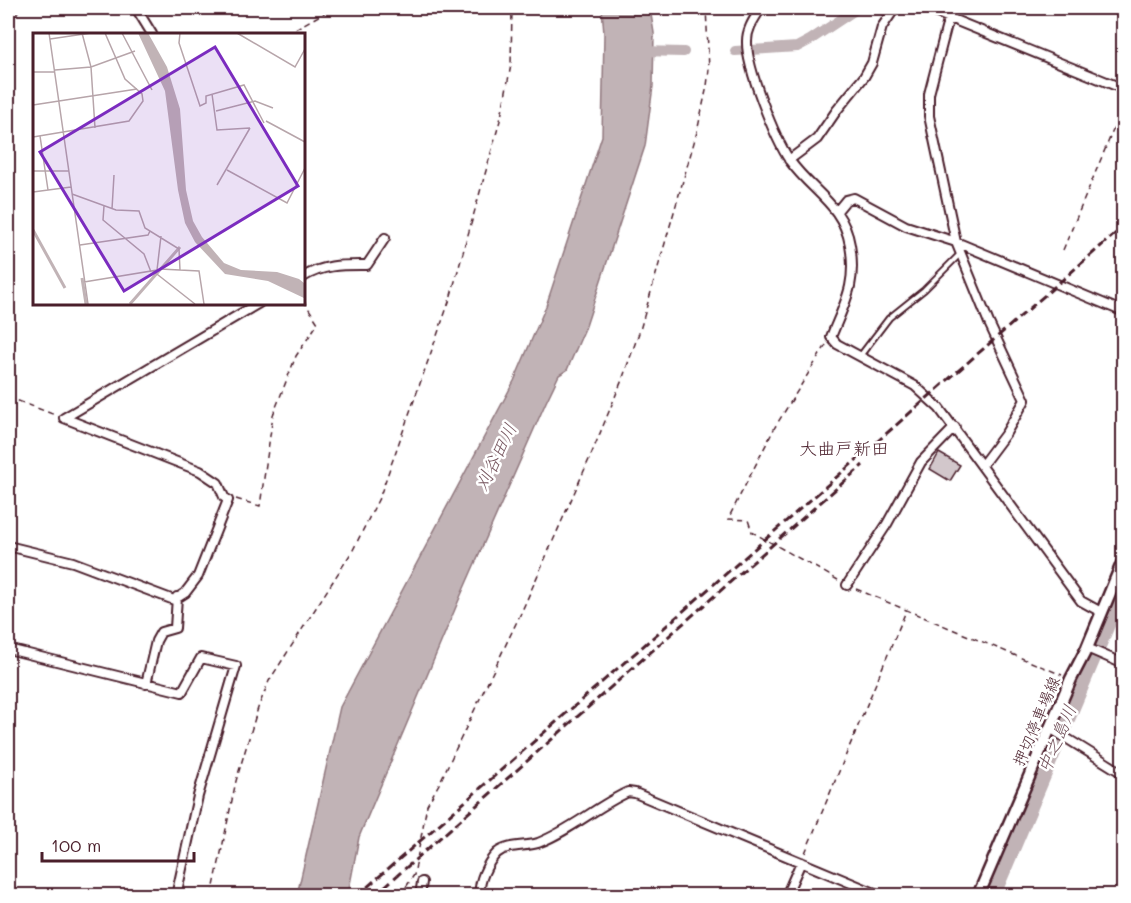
<svg xmlns="http://www.w3.org/2000/svg" width="1131" height="903" viewBox="0 0 1131 903" font-family="Mali,'Klee One',sans-serif">
  <rect width="100%" height="100%" fill="#fff"/>
  <filter id="ink" filterUnits="userSpaceOnUse"><feTurbulence type="fractalNoise" baseFrequency=".0167" numOctaves="2"/><feDisplacementMap in="SourceGraphic" scale="12" xChannelSelector="R" yChannelSelector="G"/><feConvolveMatrix kernelMatrix="1 2 1 2 8 2 1 2 1" color-interpolation-filters="sRGB"/></filter>
  <g filter="url(#ink)">
    <!-- water -->
    <path fill="#c1b3b6" stroke="#91787e" stroke-width="1.5" d="M602 8H650L654 33 653 86 645 146 586 326 567 370 559 375 546 402 461 595 359 837 348 895H297L340 707 514 381 546 306 602 136 604 34Z"/>
    <g fill="none" stroke-linecap="round" stroke-linejoin="round">
      <!-- canal -->
      <path stroke="#c1b3b6" stroke-width="10" d="M639 51 684 52
        M735 51 797 47 810 40 858 8"/>
      <!-- river -->
      <path stroke="#c1b3b6" stroke-width="18" d="M991 896 1124 582"/>
    </g>
    <!-- building -->
    <path fill="#d2c7cb" stroke="#4a1f2b" stroke-width="1.5" d="M939 453 960 465 950 481 930 469Z"/>
    <g fill="none" stroke-linecap="round" stroke-linejoin="round">
      <defs>
        <path id="lane" d="M860 356 889 318 924 290 960 254"/>
        <path id="street" d="M136 8 152 34
          M761 8C755 18 747 28 747 41 746 67 775 139 790 161 812 192 843 204 850 245 857 284 845 302 831 337L837 344 915 386 939 408 1081 601 1101 612
          M925 8 1124 89
          M8 11 14 8
          M949 17 929 94V116L956 242 989 323 1025 400 1006 433 982 465
          M789 160 817 139 837 110 864 77 872 63 882 27 895 8
          M837 211 846 200 854 198 906 226 956 242 1124 312
          M303 277C325 264 342 265 367 265L385 238
          M64 418 259 303
          M8 546 73 562 174 600 185 593 198 576 228 500 224 497 218 483 200 471 64 418
          M847 585 887 524 921 462 955 427
          M1087 648 1124 664
          M8 649 182 692 201 658 236 666 198 796 176 896
          M146 684 156 641 161 632 175 628 177 597
          M1050 728 1124 774
          M420 896 422 882
          M480 896C478 882 487 863 497 853 508 844 525 847 538 843 570 831 597 806 628 792L635 793 882 896
          M786 896 801 862
          M1123 896 1124 894"/>
        <path id="secondary" d="M978 896 1071 679 1087 648 1124 559"/>
      </defs>
      <!-- lane casing -->
      <use href="#lane" stroke="#4a1f2b" stroke-width="8"/>
      <!-- street casing -->
      <use href="#street" stroke="#4a1f2b" stroke-width="12"/>
      <!-- secondary casing -->
      <use href="#secondary" stroke="#4a1f2b" stroke-width="15"/>
      <!-- path -->
      <path stroke="#4a1f2b" stroke-width="1.5" stroke-dasharray="6 4.5" stroke-linecap="butt" d="M286 34 333 8
        M1063 250 1124 104
        M826 345 775 427 728 519 748 520 752 532 838 580
        M8 397 55 415
        M236 499 260 506 273 415 296 356 318 323 303 300
        M856 589 1062 675
        M805 853 906 611
        M212 896 236 781 258 708 269 681 353 550 380 496 450 299 501 117 511 65 512 8
        M400 896 414 875 427 805 439 784 521 613 591 455 622 380 640 330 697 132 707 86 709 69 706 8"/>
      <!-- lane -->
      <use href="#lane" stroke="#fff" stroke-width="4"/>
      <!-- street -->
      <use href="#street" stroke="#fff" stroke-width="8"/>
      <!-- secondary -->
      <use href="#secondary" stroke="#fff" stroke-width="10"/>
      <!-- rail -->
      <path stroke="#4a1f2b" stroke-width="3" stroke-dasharray="9 4.5" stroke-linecap="butt" d="M357 896 1124 226
        M374 896 863 465"/>
    </g>
  </g>
  <g text-anchor="middle" stroke-width="5" stroke-linejoin="round" paint-order="stroke">
    <!-- street labels -->
    <g font-size="16" fill="#4a1f2b" stroke="#fff">
      <text transform="translate(1036 721) rotate(-67)" y="6">押切停車場線</text>
    </g>
    <!-- neighbourhood labels -->
    <g font-size="18" fill="#4a1f2b" stroke="#fff">
      <text x="844" y="455">大曲戸新田</text>
    </g>
    <!-- water labels -->
    <g font-size="18" font-style="italic" fill="#74535c" stroke="#fff">
      <text transform="translate(496 457) rotate(-64)" y="6">刈谷田川</text>
      <text transform="translate(1057 739) rotate(-67)" y="6">中之島川</text>
    </g>
  </g>
  <!-- overview -->
  <g transform="translate(33 33)">
    <rect width="272" height="272" fill="#fff"/>
    <path d="M105 0H115L134 34 147 76 153 157 160 188 169 204 191 230 208 237 244 239 266 246 271 250V265L235 248 192 241 162 209 152 190 145 157 132 58Z" fill="#c1b3b6"/>
    <path fill="none" stroke="#c1b3b6" stroke-width="3" d="M0 197 32 255M49 245 53 271M97 271 147 214"/>
    <path fill="none" stroke="#b7a5aa" stroke-width="1.5" d="M16 0 55 271M49 0 58 34 62 95M89 0 119 57M147 0 146 10 167 73 173 70V63L211 52 231 90M204 0 262 34 272 16M17 6 58 0M22 37 58 34 102 18M0 39H22M179 61 184 97 217 95M0 72 104 56M183 78 222 68 240 75M233 88 272 109M7 103 15 157M0 104 96 88 110 68 109 61 92 46 72 0M194 137 254 170 272 135M0 138H36M184 152 217 95M0 159 38 154M39 161 83 177 106 178 112 195 146 216 147 237M71 173 70 187 111 221 118 239M79 176 81 142M47 212 115 202 117 198M127 236 166 238 171 271M120 238 162 271M51 249 124 237 128 203"/>
    <path fill="#7b2cbf" fill-opacity="0.15" stroke="#7b2cbf" stroke-width="3" d="M182 14 265 153 91 258 7 119Z"/>
    <rect width="272" height="272" fill="none" stroke="#4a1f2b" stroke-width="3"/>
  </g>
  <!-- margin -->
  <rect width="1131" height="903" fill="none" stroke="#fff" stroke-width="30"/>
  <rect x="15" y="15" width="1101" height="873" fill="none" stroke="#4a1f2b" stroke-width="2" filter="url(#ink)"/>
  <!-- scale -->
  <path d="M42 852v9h152v-9" fill="none" stroke="#4a1f2b" stroke-width="3"/>
  <text x="51" y="852" font-size="18" fill="#4a1f2b" stroke="#ffffff" stroke-width="4.5" paint-order="stroke">100 m</text>
</svg>
